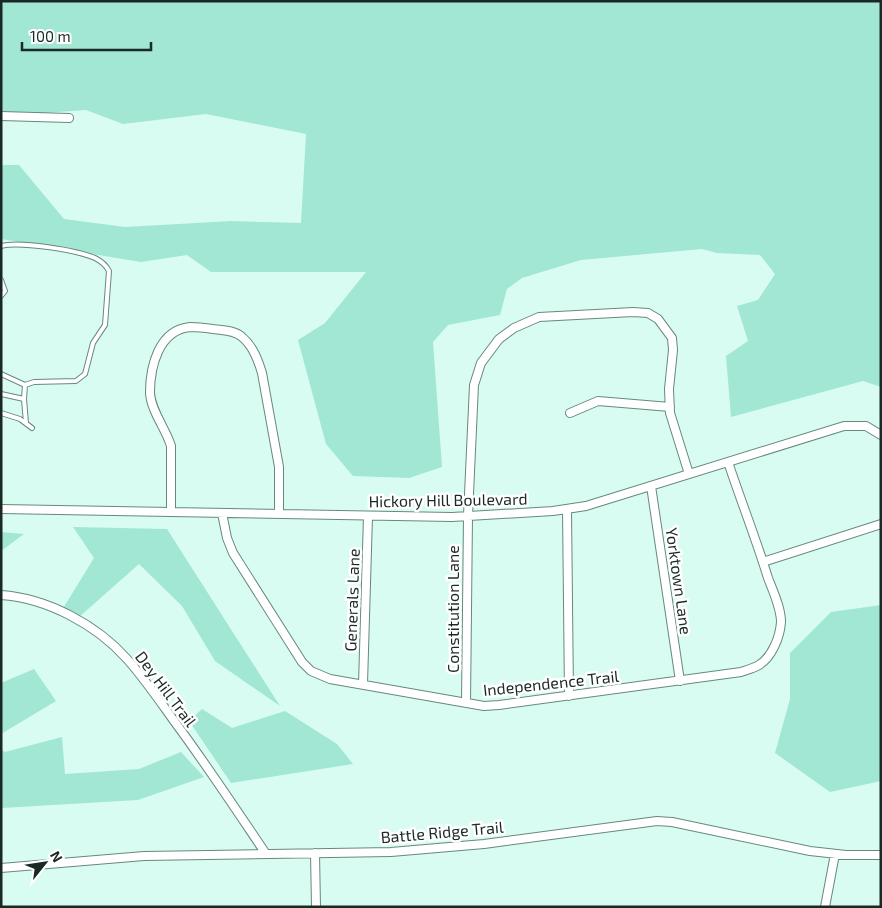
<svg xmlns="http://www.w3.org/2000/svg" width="882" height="908" viewBox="0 0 882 908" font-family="'Exo 2',sans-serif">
  <rect width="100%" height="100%" fill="#d8fcf2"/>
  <!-- green -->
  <path fill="#a1e7d4" d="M1 1H881V387L863 381 731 417 726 356 748 341 737 306 758 300 775 274 760 255 717 253 702 249 581 260 522 278 507 289 500 315 448 325 433 342 442 467 409 478 353 476 326 444 298 340 325 323 366 272H211L187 255 141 262 1 239V165H19L64 219 125 227 231 221 301 223 306 134 206 114 123 124 86 110 1 116Z
    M73 527 167 529 280 706 215 661 182 606 139 564 78 618 62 610 94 558Z
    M1 532 24 534 1 551Z
    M881 605V781L830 792 775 753 790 699V653L831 612Z
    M34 669 56 701 1 734V683Z
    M202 709 232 728 285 711 337 744 353 764 231 783 189 721Z
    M62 737 65 774 139 769 181 752 204 777 138 800 2 808 1 749 5 752Z"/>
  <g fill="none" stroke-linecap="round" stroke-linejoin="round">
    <defs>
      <path id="service" d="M1 246C20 241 76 250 95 258 101 261 106 265 109 271L105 325 93 343 85 374 76 381 34 382 25 385
        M1 280 5 291 1 296
        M1 374 25 385 24 399
        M1 394 24 399 26 423
        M1 413 20 419 32 428"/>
      <path id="minor" d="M1 116 69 118
        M570 413 598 401 670 407
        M651 486 680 681
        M1 509 452 517 553 511 586 506 844 426H866L881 435
        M567 509 569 696
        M171 512V446C166 429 151 411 150 393 150 366 159 330 190 327 197 327 206 328 213 329 222 330 235 330 242 337 253 346 258 360 262 373L279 467V514
        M222 513 227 538 233 553 302 662 311 671 330 679 484 706 499 705 741 672C747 670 754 668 759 665 772 657 780 637 781 622 781 608 773 591 768 578 756 539 741 501 728 462
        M763 562 881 524
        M1 595C47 598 97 625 127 659 145 679 161 703 177 725 208 767 237 811 266 854
        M363 684 368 516
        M466 703 468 516 474 385 481 363 499 339 514 328 539 317 633 312 648 313 658 319 672 338 673 350 669 389 670 413 689 474
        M315 853 316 907
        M1 868 144 856 391 852 484 844 657 821 672 822 810 851 846 855H881
        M825 907 835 854"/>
    </defs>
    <!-- service casing -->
    <use href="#service" stroke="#67887f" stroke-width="6"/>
    <!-- minor casing -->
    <use href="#minor" stroke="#67887f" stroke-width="10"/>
    <!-- service -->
    <use href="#service" stroke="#fff" stroke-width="4"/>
    <!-- minor -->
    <use href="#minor" stroke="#fff" stroke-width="8"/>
  </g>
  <g text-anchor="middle" stroke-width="5" stroke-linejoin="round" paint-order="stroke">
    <!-- street labels -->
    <g font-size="16" fill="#1b2925" stroke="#fff">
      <text transform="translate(448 500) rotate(-1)" y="6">Hickory Hill Boulevard</text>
      <text transform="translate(679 581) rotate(82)" y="6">Yorktown Lane</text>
      <text transform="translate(352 600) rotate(-88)" y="6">Generals Lane</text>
      <text transform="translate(453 609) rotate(-90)" y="6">Constitution Lane</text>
      <text transform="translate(551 683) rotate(-6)" y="6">Independence Trail</text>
      <text transform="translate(166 689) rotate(53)" y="6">Dey Hill Trail</text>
      <text transform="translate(442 832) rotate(-5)" y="6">Battle Ridge Trail</text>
    </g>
  </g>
  <!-- border -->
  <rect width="882" height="908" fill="none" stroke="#1b2925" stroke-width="5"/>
  <!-- north arrow -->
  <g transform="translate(45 863) rotate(60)" stroke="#ffffff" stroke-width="4" paint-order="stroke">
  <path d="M0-4L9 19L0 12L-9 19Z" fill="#1b2925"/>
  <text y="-8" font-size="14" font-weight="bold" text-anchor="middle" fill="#1b2925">N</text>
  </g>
  <!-- scale -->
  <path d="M22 42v8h129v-8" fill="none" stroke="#1b2925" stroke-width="2.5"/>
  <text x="30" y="42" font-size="15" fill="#1b2925" stroke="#ffffff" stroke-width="4" paint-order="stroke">100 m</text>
</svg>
